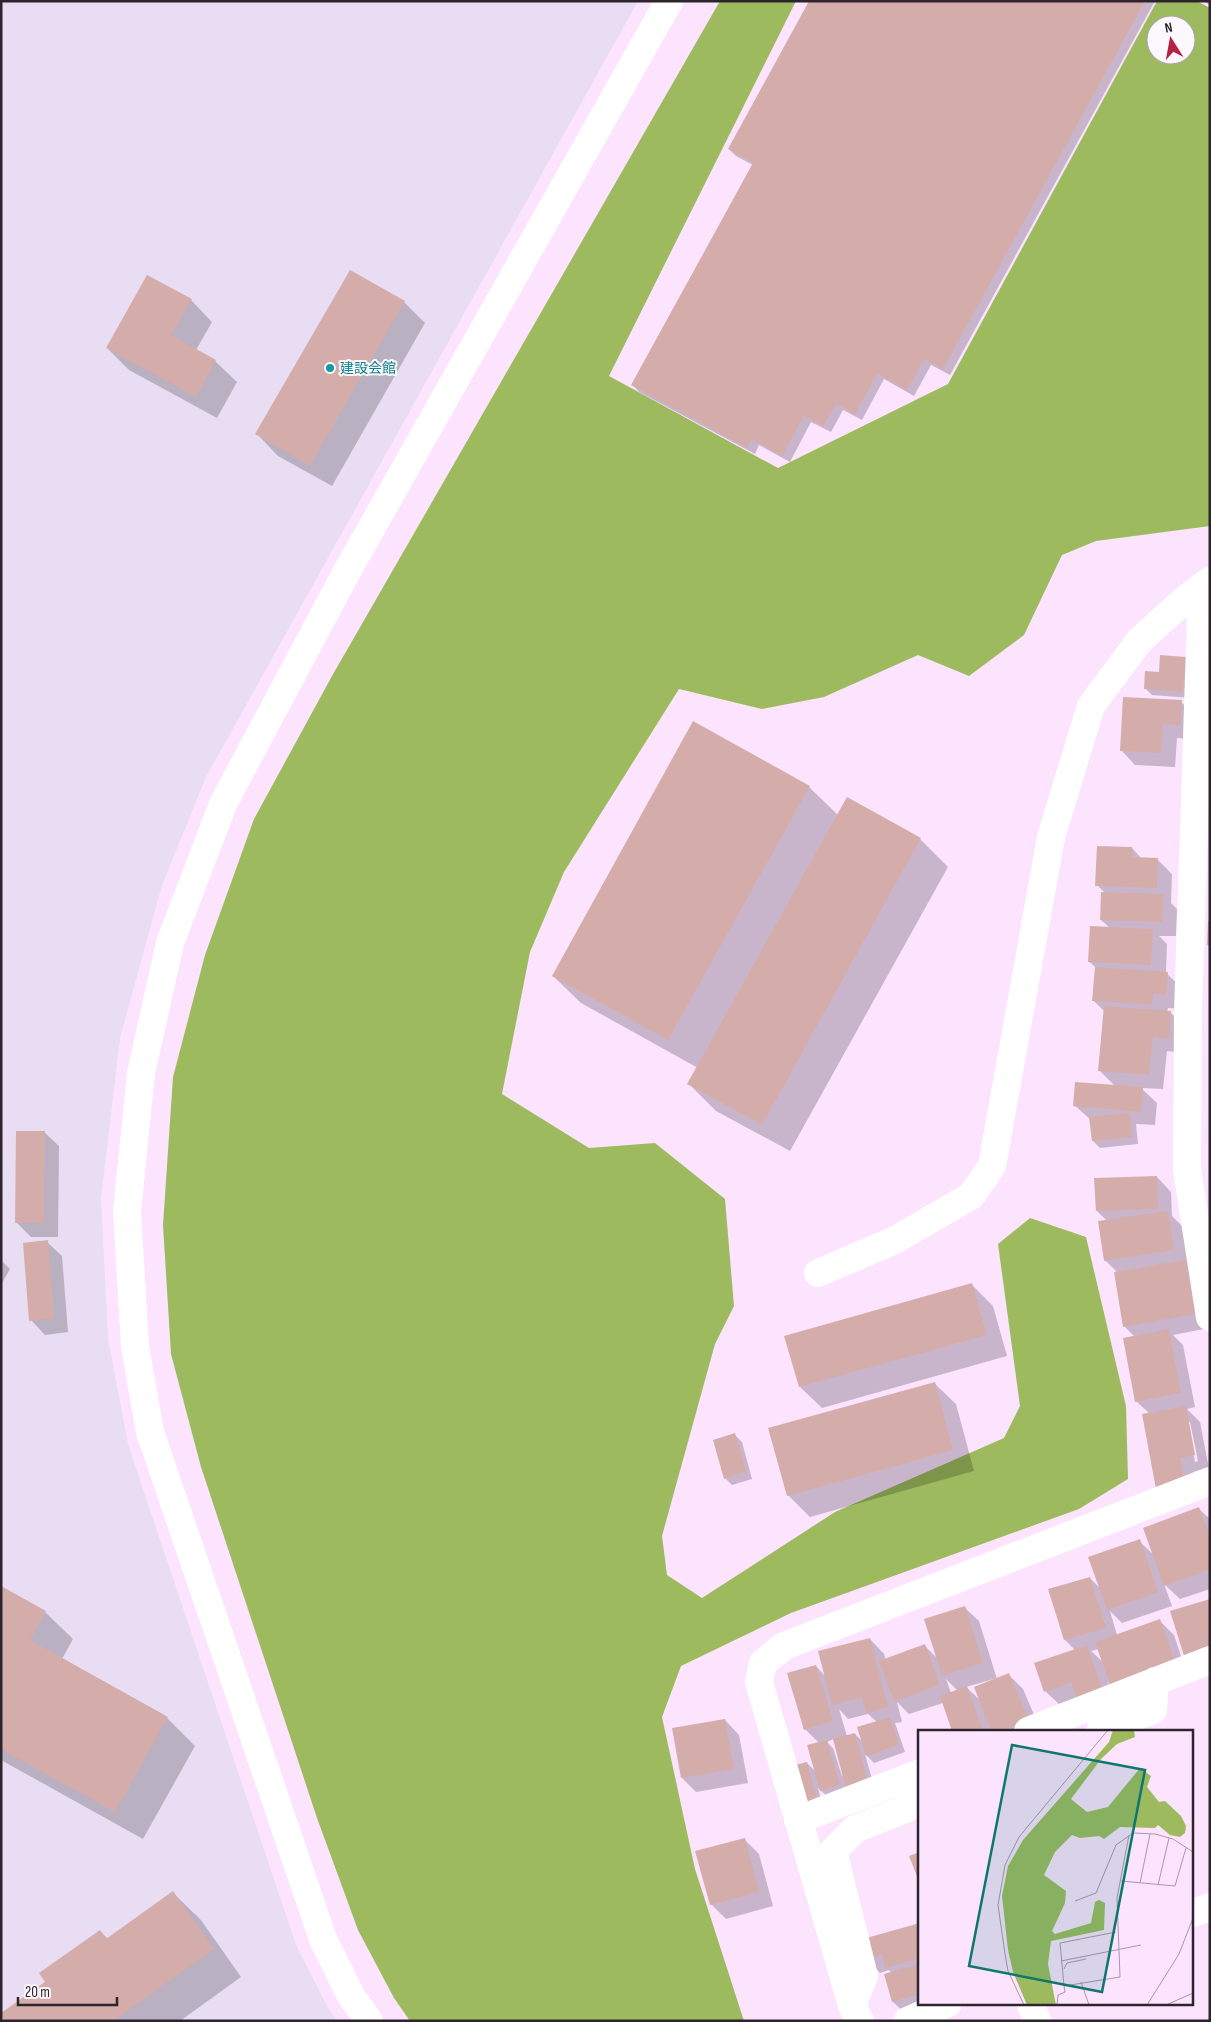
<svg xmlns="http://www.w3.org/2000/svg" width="1211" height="2022" viewBox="0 0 1211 2022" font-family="'Sofia Sans Condensed','Noto Sans JP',sans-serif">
  <rect width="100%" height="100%" fill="#fce3fe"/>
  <!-- industrial -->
  <path fill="#e8ddf2" d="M1 1H638L206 777 162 885 120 1038 101 1198 108 1339 128 1444 296 1945 328 2008 337 2021H1Z"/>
  <!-- forest -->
  <path fill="#9dbb5e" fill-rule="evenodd" d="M720 1H796L609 376 778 468 948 384 1157 1H1197L1210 8V526L1096 541 1062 555 1024 635 969 676 918 655 824 697 762 709 679 689 564 872 530 952 502 1094 589 1148 655 1143 725 1199 734 1306 715 1344 662 1536 667 1575 702 1598 835 1512 1004 1438 1020 1406 998 1244 1030 1218 1086 1237 1126 1406 1128 1479 1079 1509 791 1613 681 1666 662 1717 695 1869 744 2021H410L394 1998 358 1930 317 1818 201 1467 171 1354 163 1225 173 1077 205 955 254 819 332 676ZM1156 25H1186V55H1156Z"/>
  <!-- shadow -->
  <path fill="#0003" fill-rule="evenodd" d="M870 1H1155L950 375 931 365 914 396 884 379 862 420 843 410 831 432 811 422 790 462 759 445 755 454 639 392 633 385 753 165 736 156 729 149Z
    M1203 1H1210V5Z
    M191 300 212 322 196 350 215 361 237 382 217 418 129 370 107 348Z
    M404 302 425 323 332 486 278 456 257 434Z
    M1186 658 1193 665 1190 698 1152 695 1145 688 1161 673Z
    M1181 702 1196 716 1194 739 1177 738 1175 767 1135 765 1121 750Z
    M809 787 838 815 920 839 948 867 790 1151 716 1111 689 1084 698 1068 581 1003 553 976Z
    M1132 848 1142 859 1158 860 1172 874 1171 903 1177 909 1176 936H1159L1167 944 1166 973 1182 988 1180 1009 1168 1008 1167 1012H1170L1185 1027 1183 1053 1167 1051 1163 1089 1141 1088 1157 1103 1155 1125 1136 1124 1138 1144 1100 1148 1093 1141 1091 1120 1074 1105 1115 1086 1100 1071 1105 1012 1093 1000 1096 968 1090 962 1110 928 1101 920 1105 893 1097 885Z
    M44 1132 59 1146 58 1237H31L16 1222Z
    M1157 1177 1171 1192 1172 1216 1182 1226 1209 1328 1173 1335 1183 1345 1195 1407 1187 1409 1200 1422 1209 1469 1193 1472 1198 1498 1172 1503 1150 1414 1136 1401 1135 1337 1124 1326 1118 1273 1105 1260 1107 1221 1097 1211ZM1188 1422H1190L1198 1461 1195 1462Z
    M47 1242 62 1256 68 1332 45 1335 31 1320Z
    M1 1260 10 1269 1 1285Z
    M972 1285 993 1306 1007 1356 822 1408 800 1387Z
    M934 1383 956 1404 974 1471 810 1517 788 1495Z
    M735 1435 742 1442 752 1479 732 1485 725 1478Z
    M1199 1509 1210 1519V1589L1180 1599 1164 1584 1172 1606 1122 1623 1110 1611 1117 1635 1160 1621 1174 1635 1188 1677 1125 1699 1108 1682 1116 1705H1060L1045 1691 1075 1650 1065 1640 1090 1578 1101 1589 1139 1541 1155 1556ZM1099 1649 1104 1663 1091 1651Z
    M1 1587 45 1612 73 1639 62 1659 167 1718 195 1746 143 1839 1 1760Z
    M964 1607 979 1621 997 1679 1009 1675 1023 1689 1041 1731H953L943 1703 909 1714 897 1702 902 1722 895 1723 905 1752 874 1763 865 1754 875 1790 854 1796 844 1786 846 1792 828 1797 818 1788 825 1815 806 1820 807 1763 816 1772 819 1743 805 1729 816 1666 826 1677 870 1639 884 1654 886 1660 925 1646 937 1658ZM946 1679 958 1691 951 1693ZM994 1679 981 1701 966 1687ZM839 1709 848 1719 868 1714 877 1722 863 1742 855 1734 847 1736ZM834 1739 844 1775 842 1776 833 1748 827 1742Z
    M725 1720 739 1735 748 1783 696 1792 682 1778Z
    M745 1840 759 1854 773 1906 726 1919 711 1904Z
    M173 1893 201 1920 241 1977 180 2021H5L1 2015 47 1982 100 1931 108 1939Z
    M920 1924V2003L908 2016 893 2002 892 1973 889 1970 880 1973 866 1958Z"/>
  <!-- building -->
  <path fill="#d4adaa" d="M809 1H1145L943 369 924 359 907 390 877 373 855 414 836 404 823 426 804 416 782 456 752 439 747 448 631 385 753 163 728 149Z
    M350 270 405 301 310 466 255 434Z
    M147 275 192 299 171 335 216 360 196 397 106 348Z
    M1160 655 1186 657 1183 692 1144 689 1145 671 1159 672Z
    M1123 697 1182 700 1180 725 1163 724 1161 753 1120 751Z
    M693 721 810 786 668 1040 552 976Z
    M847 797 921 838 762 1125 687 1084Z
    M1097 846 1132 847V857L1158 858 1157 888 1095 886Z
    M1101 892 1163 894 1162 922 1100 920Z
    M1208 921H1210V946L1207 945Z
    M1090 926 1153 929 1151 965 1088 962Z
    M1095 967 1168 972 1166 995 1153 994 1152 1005 1092 1001Z
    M1104 1006 1171 1011 1169 1039 1153 1037 1149 1075 1098 1071Z
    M1075 1082 1143 1087 1141 1112 1073 1106Z
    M1130 1113 1132 1137 1092 1141 1089 1117Z
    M16 1131H45L44 1223H15Z
    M1157 1176 1158 1209 1096 1211 1094 1178Z
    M1168 1211 1174 1250 1104 1261 1098 1221Z
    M48 1240 54 1318 29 1321 23 1243Z
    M1186 1260 1195 1314 1123 1327 1114 1272Z
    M972 1283 987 1335 799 1387 784 1336Z
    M1169 1329 1181 1393 1135 1402 1123 1338Z
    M935 1382 953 1450 787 1496 768 1428Z
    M1186 1406 1195 1455 1180 1458 1185 1484 1156 1489 1142 1414Z
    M735 1433 746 1472 724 1479 713 1440Z
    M1199 1507 1210 1536V1569L1164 1586 1143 1528Z
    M1140 1539 1158 1592 1107 1610 1088 1557Z
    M1090 1577 1106 1628 1064 1640 1048 1589Z
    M1 1586 46 1611 30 1640 168 1717 115 1812 1 1749Z
    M1210 1599V1651L1185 1659 1170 1611Z
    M965 1606 983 1663 942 1676 924 1619Z
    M1160 1619 1175 1662 1110 1685 1095 1642Z
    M870 1638 888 1707 866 1713 862 1697 832 1705 818 1651Z
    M925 1644 940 1685 894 1701 879 1661Z
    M1087 1645 1103 1691 1077 1700 1071 1682 1044 1692 1034 1663Z
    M816 1665 833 1721 804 1730 787 1673Z
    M1009 1673 1029 1720 1002 1731H991L974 1687Z
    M967 1686 983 1731H952L940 1696Z
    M890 1717 899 1745 866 1756 857 1727Z
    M725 1719 734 1769 681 1778 672 1728Z
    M855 1733 868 1783 846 1789 833 1739Z
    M827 1740 840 1785 820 1791 807 1745Z
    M807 1762 819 1808 798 1814 787 1767Z
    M745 1838 759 1892 710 1905 695 1851Z
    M920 1852V1884L909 1856Z
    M173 1891 214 1949 113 2021H4L1 2013 45 1982 39 1973 100 1930 106 1939Z
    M920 1923V1958L885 1968 882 1954 865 1959 859 1940Z
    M920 1964V1994L892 2002 884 1974Z"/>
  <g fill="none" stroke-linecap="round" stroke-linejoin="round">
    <!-- minor -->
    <path stroke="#fff" stroke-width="28" d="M1189 596 1201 616 1188 1012 1187 1170 1210 1317
      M818 1273 895 1240 971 1196 992 1166 1051 837 1091 706 1140 640 1189 596 1210 581
      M1028 1731 1210 1660
      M1100 1731 1153 1710 1155 1681
      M798 1820 920 1773
      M1192 1913 1210 1907
      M1030 2003 1037 2021
      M852 2006 864 1976 833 1851 855 1829 920 1803
      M369 2021 351 1996 323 1939 150 1432 135 1346 127 1211 141 1073 170 943 223 804 345 575 669 1
      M860 2021 852 2006 759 1682 763 1663 784 1646 1210 1481
      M907 2021 948 2003"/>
  </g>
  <!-- markers -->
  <circle fill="#0f9aa8" stroke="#fdf8fd" stroke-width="2" cx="330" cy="368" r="5"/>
  <g text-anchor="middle" stroke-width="4" stroke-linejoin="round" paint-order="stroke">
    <!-- culture labels -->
    <g font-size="14" fill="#0d838f" stroke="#fdf8fd" text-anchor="start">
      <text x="340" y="373">建設会館</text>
    </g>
  </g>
  <!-- overview -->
  <g transform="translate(918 1730)">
    <rect width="275" height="275" fill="#fce3fe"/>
    <path d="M195 0H216L217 7 199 14 183 29 153 69 169 82 190 77 222 38 233 46 229 57 241 72 247 71 263 86 268 96 267 103 262 107 252 105 240 95 237 98 202 97 186 109 181 106 162 108 154 105 137 122 126 145 148 161 147 173 134 201 137 204 173 193 177 172 181 170 187 173 186 200 133 211 130 234 138 275H109L95 242 90 220 84 166 90 136 105 110 191 12Z" fill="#9dbb5e"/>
    <path fill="none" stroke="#aa97ab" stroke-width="1" d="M203 151 257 156 268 118M222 153 232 104M240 155 251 108M157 171 178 163 198 115 215 103 237 104 255 109 275 122M198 202 142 213 146 256 202 247 199 168 211 105M143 231 223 215M146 239 149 233 168 229M163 252 171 275M106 275 90 241 87 224 80 175 87 135 101 107 190 0M139 275 140 265 147 262 146 256M229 275 261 224 275 188M248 275 275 263"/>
    <path fill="#0f766e" fill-opacity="0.15" stroke="#0f766e" stroke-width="2.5" d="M94 15 227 40 184 262 51 236Z"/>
    <rect width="275" height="275" fill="none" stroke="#2e242e" stroke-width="2.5"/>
  </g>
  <!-- border -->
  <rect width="1211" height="2022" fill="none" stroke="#2e242e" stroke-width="5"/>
  <!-- north arrow -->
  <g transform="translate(1171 40) rotate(349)"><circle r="24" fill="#fdf8fd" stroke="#aaa3aa"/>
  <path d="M0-4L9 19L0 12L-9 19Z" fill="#b32143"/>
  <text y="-8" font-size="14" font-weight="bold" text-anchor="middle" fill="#2e242e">N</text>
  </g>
  <!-- scale -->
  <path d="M18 1997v8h99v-8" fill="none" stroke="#2e242e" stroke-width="2.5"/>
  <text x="25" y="1997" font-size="15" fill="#2e242e" stroke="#fdf8fd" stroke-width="4" paint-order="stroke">20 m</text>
</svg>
